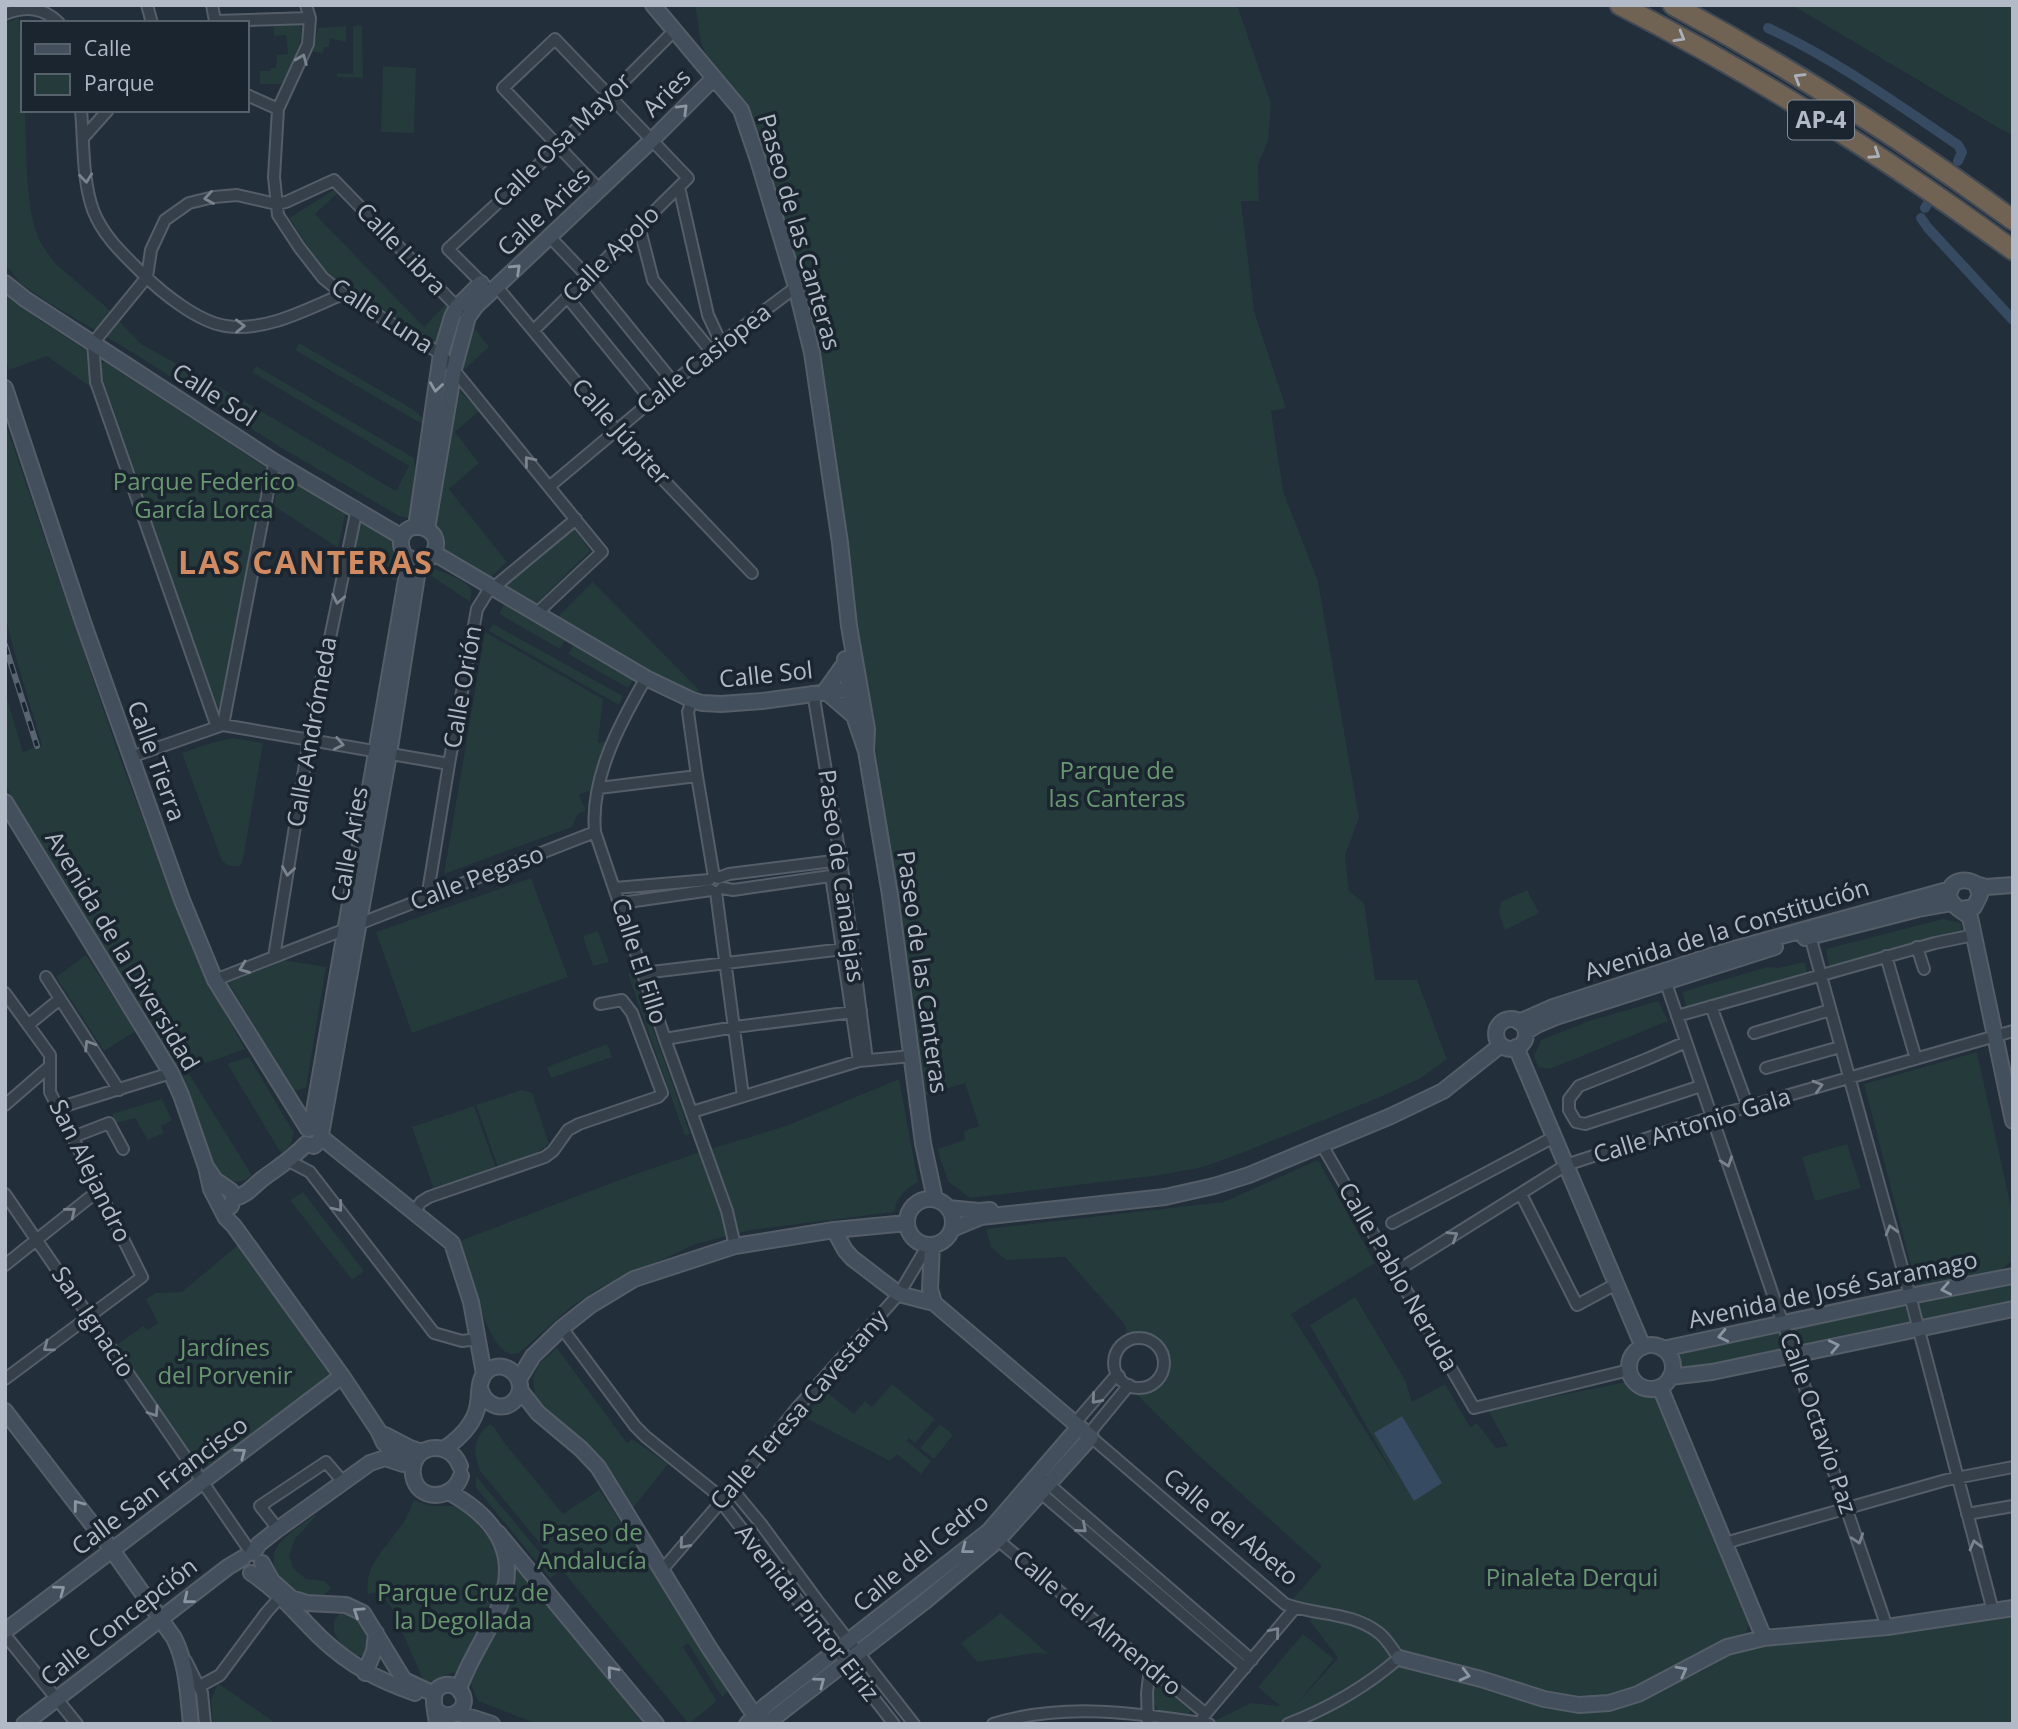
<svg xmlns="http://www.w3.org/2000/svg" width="2018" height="1729" viewBox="0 0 2018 1729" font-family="'Open Sans',sans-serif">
  <rect width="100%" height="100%" fill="#222e3a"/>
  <!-- green -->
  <path fill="#243a3b" d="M695 5H1237L1271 103 1268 141 1258 165 1259 201H1241L1254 311 1286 408 1271 411 1283 491 1318 581 1359 818 1345 855 1349 891 1364 903 1375 980H1417L1447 1059 1421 1078 1378 1098 1242 1153 1203 1167 1161 1175 970 1198 948 1181 937 1149 965 1140 964 1131 979 1126 965 1083 925 1095 815 328 760 141 748 111 709 63 701 42Z
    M1792 5H2013V135L2002 130Z
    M19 18 23 110H25C27 145 25 199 36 231 40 244 48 254 56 264L105 306 141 344 237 397 396 491 409 466 252 372 256 366 414 458 415 469 409 518 399 516 280 447 135 354 46 301 20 283 5 264V23Z
    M300 23C306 39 290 70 281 84H260V71H271V68H276L277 55 288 54 286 35 274 36 273 24Z
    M362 25 363 78 337 77V73L353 74V26Z
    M346 26V42L330 38 329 47H324L323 53 313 52 318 28Z
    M383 66 416 68 414 133 381 132Z
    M337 188 340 191 315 214 424 327 447 303 451 307 435 344 349 290 325 272 289 218Z
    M6 295 38 319 86 350 90 387 47 356 9 370 5 359Z
    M470 323 489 347 465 369 462 365Z
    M299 343 414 410 423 418 422 424 295 350Z
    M105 362 268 469 226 687 219 709 211 690 100 371V364Z
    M459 390 479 411 455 432 479 463 449 489 507 562 489 579 445 553 434 528 438 489Z
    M5 422 119 755 168 886 206 979 245 1049 178 1073 6 795 10 793 5 785V693L23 752 42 745 17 662 5 616Z
    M278 475 346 511 338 548 274 506Z
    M359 520 399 541 396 581 352 554Z
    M574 528 590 551 534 606 503 587Z
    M432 569C441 570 467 581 471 589 472 593 470 599 470 602L430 575Z
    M593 582 699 690 693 694 556 619Z
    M504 604 566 639 560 649 499 614Z
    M493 624 623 696 619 705 489 631Z
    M485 632 603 699 598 743 607 741 592 790 579 795 586 810 578 814 572 827 444 874Z
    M574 644 634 679 628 688 568 654Z
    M233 738 263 743 243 860 240 866C232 867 228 866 222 861L182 753 211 743Z
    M531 878 568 977 412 1033 376 932Z
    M1527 890 1539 913 1505 930 1499 913 1501 902Z
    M1943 919 1961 923 1962 931 1953 935 1892 949 1829 967 1826 949Z
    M598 931 609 962 593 966 583 936Z
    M86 955 136 1031 104 1051 56 977Z
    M283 960 326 967 306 1088 294 1091 228 982Z
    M1805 962 1807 973 1687 1009 1682 992 1767 967 1778 968Z
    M633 972 690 1134 685 1136 628 974Z
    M1658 1001 1668 1021 1550 1069 1538 1067 1534 1056 1541 1040 1589 1021Z
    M607 1044 612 1057 551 1078 547 1067Z
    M1977 1052 2013 1216V1260L1998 1272 1916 1285 1864 1084Z
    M249 1057 294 1133 291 1144 283 1153 279 1150 228 1065 229 1063Z
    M189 1074 250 1172 251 1176C239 1186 227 1182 217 1172L181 1076Z
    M899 1079 918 1182C905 1189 897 1197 894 1212L751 1230 696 1244 600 1288 572 1306 519 1353C516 1353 512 1355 508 1353 486 1346 467 1263 460 1241L619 1180 697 1153 786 1126Z
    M522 1090 532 1093 549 1144 532 1156 498 1167 476 1105Z
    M162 1099 172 1120 161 1126 164 1133 148 1140 135 1118 116 1123 112 1114Z
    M474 1106 496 1168 434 1190 412 1127Z
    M1847 1144 1861 1188 1815 1201 1802 1157Z
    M1318 1160 1375 1263 1291 1314 1395 1477 1310 1325 1355 1297 1405 1380 1412 1402 1445 1384 1470 1427 1477 1423 1496 1448 1508 1446 1488 1410 1626 1382 1640 1394 1657 1398 1750 1622 1745 1634 1695 1659 1699 1673 1731 1654 1766 1646 2013 1616V1724H1208L1251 1703 1280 1706 1258 1687 1303 1634 1334 1659 1295 1706 1338 1658 1310 1621 1316 1607 1291 1601 1322 1566 1198 1455 1136 1394 1155 1387 1162 1381C1164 1350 1169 1330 1128 1336L1125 1325 1065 1257 1006 1260 991 1247 986 1229 1224 1202Z
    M303 1192 364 1271 352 1280 290 1200Z
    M238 1245 332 1378 202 1476 117 1345 143 1326 147 1330 158 1323 146 1299 155 1293 182 1292Z
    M2013 1283V1305L1921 1324 1917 1301Z
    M1904 1303 1911 1327 1798 1349 1789 1325Z
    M1779 1329 1786 1350 1681 1371 1677 1353Z
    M557 1348 627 1443 632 1439 668 1464 632 1509 604 1464 535 1397 533 1377 539 1364Z
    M892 1384 935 1419 915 1443 909 1438 907 1441 931 1461 921 1474 897 1454 890 1461 804 1417 824 1392 828 1393 854 1414 865 1401 872 1407Z
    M490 1424 494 1427 503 1441 563 1514 599 1490 608 1502 728 1692 722 1697 688 1643 683 1647 717 1701 689 1724 481 1472C472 1455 473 1436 490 1424Z
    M940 1424 953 1435 934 1459 920 1448Z
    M476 1476 557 1573 550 1578 481 1494 476 1487Z
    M413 1500 431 1506H461L566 1624 645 1724H537L478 1701 471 1684V1678L453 1672 430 1682 423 1679 391 1607 380 1591 368 1594C362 1556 406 1535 413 1500Z
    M315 1515V1517L295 1539 289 1555 293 1568 306 1579 325 1581 331 1588C309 1615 268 1582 274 1553 277 1540 304 1523 315 1515Z
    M341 1613C355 1612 367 1625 370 1638 371 1643 368 1650 367 1656 348 1659 320 1626 341 1613Z
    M1001 1613 1049 1654 1035 1653 977 1662 961 1643Z
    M1160 1680 1192 1709 1187 1716 1158 1710 1151 1697 1156 1681Z
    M218 1683 277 1724H213L211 1700Z"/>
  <!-- water -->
  <path fill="#364a61" d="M1402 1416 1442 1483 1414 1501 1374 1433Z"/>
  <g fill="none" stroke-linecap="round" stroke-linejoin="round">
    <!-- canal -->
    <path stroke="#364a61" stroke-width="10" d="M1768 28C1835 59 1897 104 1958 145L1962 152 1958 161
      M1925 208 1928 203
      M1921 218 1928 228 2013 320"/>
    <defs>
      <path id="street" d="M147 5 152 23
        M212 5 215 21 310 18
        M306 5 310 18 308 44 278 109 274 177 278 215 299 247 323 278 343 294 441 354 602 552 537 613
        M5 14C26 6 43 7 59 23
        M247 95 278 109
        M81 110C84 143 82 179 93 210 103 236 123 254 142 273 162 293 198 322 226 326 266 332 307 309 343 294
        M84 137 108 110
        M679 187 708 315 721 343
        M639 226 653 280 711 351
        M550 237 588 277 673 382
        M485 286 448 249 558 147 675 30
        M497 287 615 429 752 573
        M568 298 651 400
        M534 330 688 178 555 39 503 88 600 190
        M550 486 711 351 796 287
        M646 678C620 723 590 778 595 832L665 1039 727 1211 735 1246
        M813 692 843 874 867 1060
        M692 700 688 712 697 776 714 877
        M223 725 269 486 275 462
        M217 727 96 382 93 343 147 277 151 250 165 220 189 203 214 197 237 195 276 204 286 202 334 180 461 311
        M131 757 223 725 449 764
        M599 788 697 776
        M831 876 859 1061
        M718 878 729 874 841 860
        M615 888 709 880
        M722 888 733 890 837 875
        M716 892 743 1096
        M427 898 449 764 477 609 487 593 576 519
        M621 903 711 890
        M1810 936 1910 1296 1993 1611
        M1917 947 1924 969
        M1886 956 1916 1059
        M274 957 309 739 357 508
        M643 973 852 948
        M46 977 119 1090
        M215 980 595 832
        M1668 981V989L1887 1627
        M5 993 50 1055V1092L142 1277 5 1379
        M1711 1006 1748 1107
        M1677 1016 1935 943 1974 935
        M28 1025 60 999
        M1754 1033 1830 1010
        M665 1039 735 1027 861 1011
        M1686 1042 1647 1059 1579 1086 1569 1099V1110L1576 1122 1585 1124 1701 1086
        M1766 1068 1840 1047
        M5 1105 50 1066
        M58 1108 171 1073
        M692 1112 859 1061 912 1056
        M73 1137 109 1123 123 1149
        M1322 1145 1474 1408 1629 1370
        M289 1161 310 1172 434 1333 462 1341 478 1339
        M5 1194 252 1554
        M1521 1194 1577 1305 1616 1284
        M414 1212 421 1202 429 1197 545 1157 553 1151 568 1130 579 1124 658 1097 662 1093 632 1013 622 1000 600 1004
        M1392 1223 1554 1137
        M5 1265 99 1190
        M1395 1272 1566 1165 1712 1117 2013 1031
        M562 1328 635 1426 646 1437 723 1499
        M1114 1363a25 25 0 1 1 50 0a25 25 0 1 1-50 0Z
        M1075 1423 1113 1379 1119 1376
        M1088 1435 1129 1385
        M1091 1437 1285 1604C1316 1616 1351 1611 1379 1633 1387 1639 1393 1650 1399 1658 1366 1687 1329 1708 1288 1724
        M1045 1481 1252 1660
        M1035 1488 1245 1668
        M732 1489 761 1524 817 1600 914 1724
        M721 1502 894 1724
        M1967 1514 2013 1506
        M278 1529 260 1506 326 1462 343 1482
        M993 1536 1206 1714
        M1725 1543 1946 1480 2013 1467
        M662 1570 732 1489 797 1408 899 1294 928 1245
        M5 1635 77 1724
        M186 1661 202 1693 205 1724
        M200 1686 220 1675 266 1613 280 1597
        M1203 1717 1295 1608
        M993 1724C1063 1702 1138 1713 1209 1724
        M1148 1724 1147 1693 1150 1668"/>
      <path id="secondary" d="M653 5 741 110 758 160 796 287 812 353 840 543 849 626 867 729 866 751
        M5 283 25 299 275 462 402 537
        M5 388 83 622 182 900 215 980 308 1129
        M416 527 441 354 452 317 457 307 481 283
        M427 529 454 369 468 317 476 306 652 140 714 78
        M434 553 646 678 692 700 702 703 721 704 762 701 850 689
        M845 659V663L825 691 854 716
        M845 663 854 716 866 751 890 895 923 1143 935 1199
        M5 802 171 1073 181 1095 206 1167 211 1189 226 1218 234 1226 342 1376 378 1430 384 1443 413 1466
        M1976 884 1986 887 2013 885
        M1962 909 1974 907 1980 895 1976 884C1962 875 1943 884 1951 901 1955 908 1964 912 1970 917
        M1970 917 2013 1121
        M1805 938 1918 909 1952 903
        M1496 1034a15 15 0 1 1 30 0a15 15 0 1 1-30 0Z
        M1519 1022 1553 1007 1720 953 1951 889
        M1526 1032 1537 1025 1556 1017 1775 947
        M1516 1047 1643 1347
        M311 1128 407 574C407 568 407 562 405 557 403 551 400 548 401 541 405 514 451 529 431 557L418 562 405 556
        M321 1137 452 1243 471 1302 484 1374
        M306 1144 314 1146 320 1140 389 754 417 576 422 561
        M207 1168 215 1180 231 1191 234 1196 231 1206
        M233 1199C246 1195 252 1188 261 1180 277 1168 292 1159 306 1144
        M907 1222a23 23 0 1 1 46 0a23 23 0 1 1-46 0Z
        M948 1208 979 1211 990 1210
        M952 1229 981 1217 1165 1197 1214 1186 1249 1175 1391 1116 1443 1091 1501 1045
        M834 1230 845 1250 852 1258 899 1294 934 1303
        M1629 1367a22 22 0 1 1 44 0a22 22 0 1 1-44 0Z
        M1663 1349 1910 1296 2013 1276
        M1670 1377 1712 1372 2013 1309
        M519 1379 533 1356 562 1328 591 1305 634 1279 735 1246 834 1230 907 1223
        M1660 1387 1764 1638
        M520 1390 538 1413 581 1449 598 1467 710 1649 755 1716
        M5 1411 112 1550 174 1638C187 1663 188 1696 191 1724
        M385 1435 410 1448 422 1452
        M444 1449C457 1440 471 1427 476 1412 481 1399 476 1380 487 1371 506 1356 531 1382 515 1400 503 1413 486 1405 481 1391
        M460 1466C449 1437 409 1445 413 1475 417 1502 453 1501 461 1476
        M449 1492C498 1519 522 1557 497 1612 485 1638 468 1662 459 1689
        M498 1533 656 1724
        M253 1553 259 1544 278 1529 370 1463 385 1458 403 1464
        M262 1563 272 1581 291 1598 307 1603 346 1605 363 1613 404 1680 434 1694
        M251 1573C278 1590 299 1617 322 1639 351 1666 378 1680 415 1693
        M5 1631 342 1376
        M1399 1658 1481 1679 1544 1699 1579 1705 1609 1703 1638 1694 1727 1647 1764 1638 1887 1627 2013 1608
        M365 1673 374 1651 376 1633
        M435 1709C451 1725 473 1706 460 1691 457 1686 451 1684 445 1685 427 1689 436 1711 437 1724
        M458 1713 492 1724
        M24 1724 228 1567 243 1558
        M747 1724 765 1706 989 1531 1079 1427
        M766 1724 924 1602 998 1540 1091 1437 934 1303 930 1289 932 1245"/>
      <path id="highway" d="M1620 5C1757 75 1888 159 2013 250
        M1673 5C1791 68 1905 141 2013 220"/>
    </defs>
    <!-- street casing -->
    <use href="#street" stroke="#545d68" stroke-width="14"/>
    <!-- secondary casing -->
    <use href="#secondary" stroke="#545d68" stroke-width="18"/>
    <!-- highway casing -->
    <use href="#highway" stroke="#414a55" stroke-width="23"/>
    <!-- street -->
    <use href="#street" stroke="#36404a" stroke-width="10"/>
    <!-- secondary -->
    <use href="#secondary" stroke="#444f5d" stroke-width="14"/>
    <!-- highway -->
    <use href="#highway" stroke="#706353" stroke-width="19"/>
    <defs>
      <path id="rail" d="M5 645 37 746"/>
    </defs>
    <!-- rail casing -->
    <use href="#rail" stroke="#586472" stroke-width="6"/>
    <!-- rail -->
    <use href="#rail" stroke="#1b252f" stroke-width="3.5" stroke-dasharray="10" stroke-linecap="butt"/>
  </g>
  <!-- one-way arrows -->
  <defs><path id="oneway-chevron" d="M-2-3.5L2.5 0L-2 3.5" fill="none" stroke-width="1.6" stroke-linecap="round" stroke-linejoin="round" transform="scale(1.75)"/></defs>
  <g stroke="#aab1ba">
    <use href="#oneway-chevron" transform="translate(1680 37) rotate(30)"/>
    <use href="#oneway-chevron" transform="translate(1799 78) rotate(-149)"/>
    <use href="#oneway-chevron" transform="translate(1875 154) rotate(33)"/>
  </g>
  <g stroke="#7a838e">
    <use href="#oneway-chevron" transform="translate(302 59) rotate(-68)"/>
    <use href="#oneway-chevron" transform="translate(86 178) rotate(84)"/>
    <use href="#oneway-chevron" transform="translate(209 198) rotate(171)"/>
    <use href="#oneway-chevron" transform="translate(240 326) rotate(-1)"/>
    <use href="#oneway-chevron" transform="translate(529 461) rotate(-129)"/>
    <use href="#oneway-chevron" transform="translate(338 599) rotate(102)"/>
    <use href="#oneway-chevron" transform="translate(339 744) rotate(11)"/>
    <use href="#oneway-chevron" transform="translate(288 871) rotate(99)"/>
    <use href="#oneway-chevron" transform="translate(244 968) rotate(159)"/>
    <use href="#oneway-chevron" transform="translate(89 1045) rotate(-122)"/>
    <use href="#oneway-chevron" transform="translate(1818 1086) rotate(-16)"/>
    <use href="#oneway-chevron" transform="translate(1727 1162) rotate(71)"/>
    <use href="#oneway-chevron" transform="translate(338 1207) rotate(52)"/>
    <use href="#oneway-chevron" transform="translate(71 1212) rotate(-39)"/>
    <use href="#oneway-chevron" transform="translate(1891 1230) rotate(-106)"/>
    <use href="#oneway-chevron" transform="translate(1453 1236) rotate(-32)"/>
    <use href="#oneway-chevron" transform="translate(48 1347) rotate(143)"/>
    <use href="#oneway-chevron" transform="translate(1096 1399) rotate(131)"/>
    <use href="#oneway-chevron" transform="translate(154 1412) rotate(56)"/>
    <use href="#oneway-chevron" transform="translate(1082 1528) rotate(41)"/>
    <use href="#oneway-chevron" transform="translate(1858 1539) rotate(71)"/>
    <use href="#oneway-chevron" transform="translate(684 1544) rotate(131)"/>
    <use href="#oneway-chevron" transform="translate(1975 1545) rotate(-105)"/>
    <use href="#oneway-chevron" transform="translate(1275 1632) rotate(-50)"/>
  </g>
  <g stroke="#8b95a1">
    <use href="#oneway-chevron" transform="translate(683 109) rotate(-45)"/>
    <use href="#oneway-chevron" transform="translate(516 269) rotate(-43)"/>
    <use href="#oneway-chevron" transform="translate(436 387) rotate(98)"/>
    <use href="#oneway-chevron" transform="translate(1946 1289) rotate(169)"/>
    <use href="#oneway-chevron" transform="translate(1723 1336) rotate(167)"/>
    <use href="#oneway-chevron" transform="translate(1834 1346) rotate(-12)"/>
    <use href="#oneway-chevron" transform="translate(241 1453) rotate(-36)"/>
    <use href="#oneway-chevron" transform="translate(78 1505) rotate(-127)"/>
    <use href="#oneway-chevron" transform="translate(966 1549) rotate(142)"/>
    <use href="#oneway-chevron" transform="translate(60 1590) rotate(-37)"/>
    <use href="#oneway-chevron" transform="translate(188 1599) rotate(141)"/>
    <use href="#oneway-chevron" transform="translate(358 1612) rotate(-146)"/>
    <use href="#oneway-chevron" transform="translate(612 1671) rotate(-130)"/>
    <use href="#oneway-chevron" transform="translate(1682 1671) rotate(-28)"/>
    <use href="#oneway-chevron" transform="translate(1465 1675) rotate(14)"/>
    <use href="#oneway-chevron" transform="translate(820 1682) rotate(-37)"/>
  </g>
  <g text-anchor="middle" stroke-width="7" stroke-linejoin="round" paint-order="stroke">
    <!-- shield labels -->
    <rect fill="#1b252f" stroke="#848d99" stroke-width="2" x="1788" y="100.5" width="66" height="39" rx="5"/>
    <g font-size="23" font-weight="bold" fill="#b1bac6">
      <text x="1821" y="128">AP-4</text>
    </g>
    <!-- street labels -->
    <g font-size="24" fill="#b1bac6" stroke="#1b252f">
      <text transform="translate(667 93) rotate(-45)" y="8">Aries</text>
      <text transform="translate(562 140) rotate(-44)" y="8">Calle Osa Mayor</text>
      <text transform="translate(544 212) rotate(-43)" y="8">Calle Aries</text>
      <text transform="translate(799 232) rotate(74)" y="8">Paseo de las Canteras</text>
      <text transform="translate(401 249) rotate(46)" y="8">Calle Libra</text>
      <text transform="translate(611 254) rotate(-45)" y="8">Calle Apolo</text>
      <text transform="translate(382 316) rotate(33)" y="8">Calle Luna</text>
      <text transform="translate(704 359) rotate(-38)" y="8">Calle Casiopea</text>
      <text transform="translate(214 395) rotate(33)" y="8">Calle Sol</text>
      <text transform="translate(621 432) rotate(48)" y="8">Calle Júpiter</text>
      <text transform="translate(766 675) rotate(-6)" y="8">Calle Sol</text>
      <text transform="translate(463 687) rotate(-80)" y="8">Calle Orión</text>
      <text transform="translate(312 732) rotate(-80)" y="8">Calle Andrómeda</text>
      <text transform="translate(156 761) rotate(70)" y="8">Calle Tierra</text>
      <text transform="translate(350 844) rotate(-80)" y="8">Calle Aries</text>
      <text transform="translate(841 876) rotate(82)" y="8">Paseo de Canalejas</text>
      <text transform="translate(477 878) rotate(-21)" y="8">Calle Pegaso</text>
      <text transform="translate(1727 930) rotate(-17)" y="8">Avenida de la Constitución</text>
      <text transform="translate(122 951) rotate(59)" y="8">Avenida de la Diversidad</text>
      <text transform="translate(639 961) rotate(72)" y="8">Calle El Fillo</text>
      <text transform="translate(922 972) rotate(82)" y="8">Paseo de las Canteras</text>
      <text transform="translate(1692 1126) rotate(-17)" y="8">Calle Antonio Gala</text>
      <text transform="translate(90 1171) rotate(64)" y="8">San Alejandro</text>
      <text transform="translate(1398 1277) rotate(60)" y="8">Calle Pablo Neruda</text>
      <text transform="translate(1833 1290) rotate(-12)" y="8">Avenida de José Saramago</text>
      <text transform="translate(93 1322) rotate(56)" y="8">San Ignacio</text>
      <text transform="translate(799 1410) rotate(-49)" y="8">Calle Teresa Cavestany</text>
      <text transform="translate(1818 1423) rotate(71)" y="8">Calle Octavio Paz</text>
      <text transform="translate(160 1486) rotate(-37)" y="8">Calle San Francisco</text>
      <text transform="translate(1231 1527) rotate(40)" y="8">Calle del Abeto</text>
      <text transform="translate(921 1553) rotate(-40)" y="8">Calle del Cedro</text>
      <text transform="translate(807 1613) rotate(52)" y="8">Avenida Pintor Eiriz</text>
      <text transform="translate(119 1622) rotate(-38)" y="8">Calle Concepción</text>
      <text transform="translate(1097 1623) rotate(40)" y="8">Calle del Almendro</text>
    </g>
    <!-- park labels -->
    <g font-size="24" fill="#689770" stroke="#1b252f">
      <text x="204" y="490">Parque Federico<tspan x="204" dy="28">García Lorca</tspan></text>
      <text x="1117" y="779">Parque de<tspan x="1117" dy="28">las Canteras</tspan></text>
      <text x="225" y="1356">Jardínes<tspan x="225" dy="28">del Porvenir</tspan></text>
      <text x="592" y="1541">Paseo de<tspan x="592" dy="28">Andalucía</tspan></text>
      <text x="1572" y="1586">Pinaleta Derqui</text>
      <text x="463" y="1601">Parque Cruz de<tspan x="463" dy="28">la Degollada</tspan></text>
    </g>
    <!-- district labels -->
    <g font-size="32" font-weight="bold" letter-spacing="2" fill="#d28b60" stroke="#1b252f">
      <text x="306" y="574">LAS CANTERAS</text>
    </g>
  </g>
  <!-- border -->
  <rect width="2018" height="1729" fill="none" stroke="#b1bac6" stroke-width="14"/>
  <!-- legend -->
  <rect x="21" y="21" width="228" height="91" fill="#1b252f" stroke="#57616b" stroke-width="2"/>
  <rect x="35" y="44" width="35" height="10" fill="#444f5d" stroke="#57616b" stroke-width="2"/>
  <text x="84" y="56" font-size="21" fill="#b1bac6">Calle</text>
  <rect x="35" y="74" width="35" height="21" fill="#243a3b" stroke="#57616b" stroke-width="2"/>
  <text x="84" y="91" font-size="21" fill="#b1bac6">Parque</text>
</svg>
